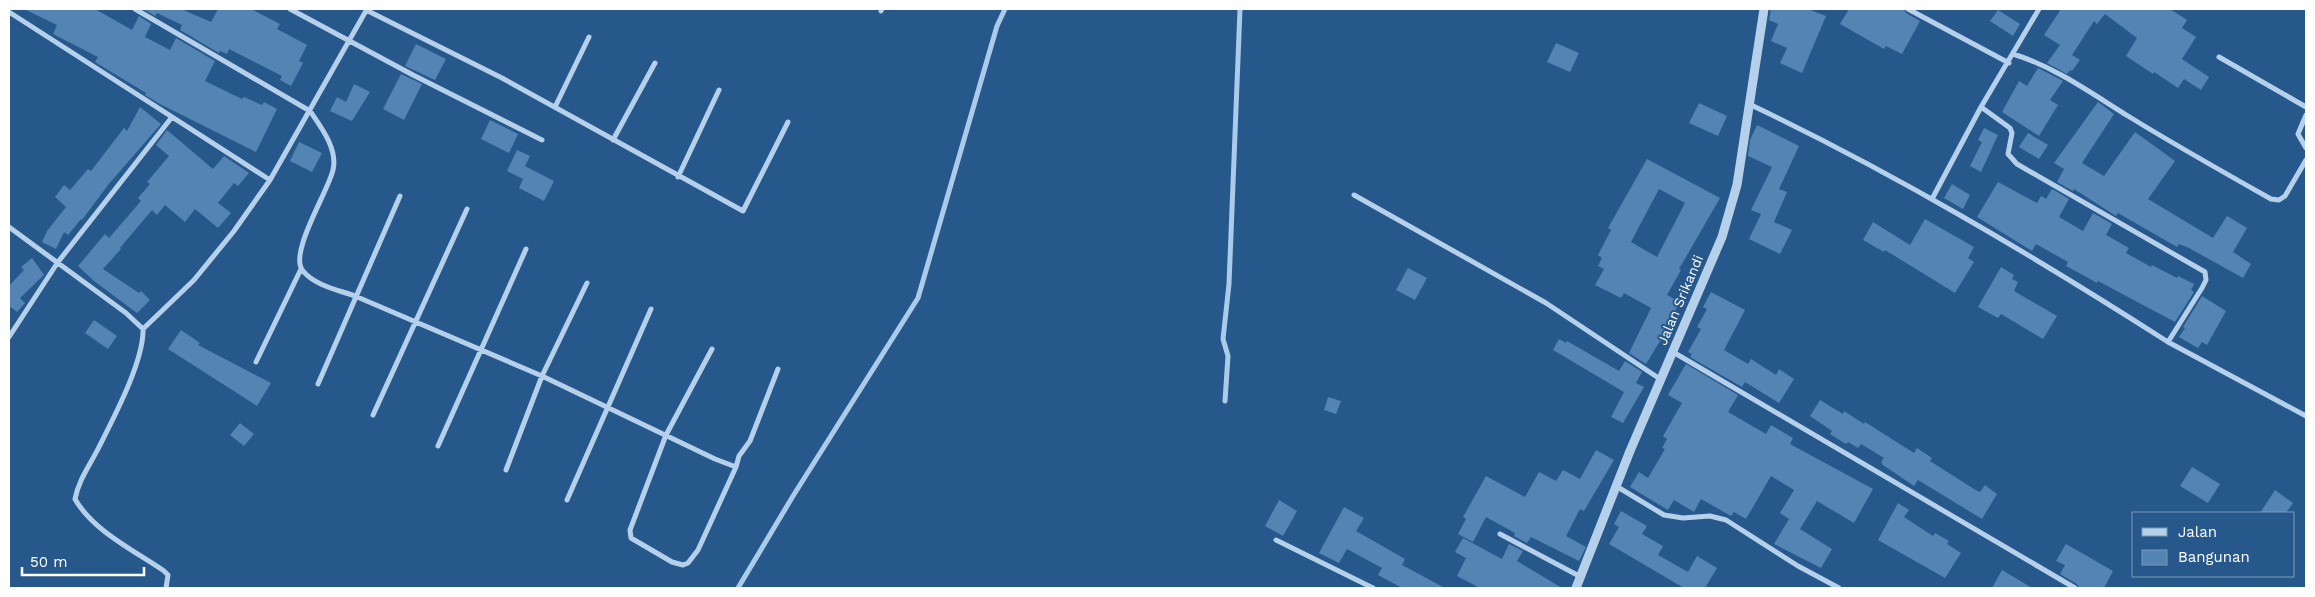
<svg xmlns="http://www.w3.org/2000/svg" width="2315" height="597" viewBox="0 0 2315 597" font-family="'Work Sans',sans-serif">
  <rect width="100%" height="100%" fill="#27588b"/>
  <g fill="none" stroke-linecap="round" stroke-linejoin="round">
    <!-- stream -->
    <path stroke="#aacbea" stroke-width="5" d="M1225 401 1228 356 1223 339 1229 284 1240 9
      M738 588 793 496 918 298 997 26 1005 9"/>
  </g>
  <!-- building -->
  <path fill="#5384b3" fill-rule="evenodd" d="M24 9H95L132 30 139 16 151 24 145 37 170 50 176 38 215 61 205 81 242 99 244 97 262 105 264 102 277 109 256 152 160 104 145 95 146 93 95 62 98 57 53 34 57 25Z
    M143 9H181L211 22 218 9H251L280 24 277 29 307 45 299 61 303 63 291 86 280 80 282 76 229 49 227 54 220 51 219 53 180 30 182 25 157 13 155 16Z
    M1771 9H1808L1826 16 1802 73 1780 63 1787 48 1771 41 1778 24 1769 20Z
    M1849 9H1904L1906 13 1920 21 1902 54 1886 46 1884 49 1840 24Z
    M2061 9H2170L2187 20 2182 28 2196 37 2182 59 2209 77 2201 90 2184 79 2178 88 2154 72 2153 74 2126 56 2137 38 2105 14 2097 24 2094 21 2072 55 2080 60 2072 71 2070 70 2067 74 2047 63 2060 45 2044 35Z
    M1998 10 2020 24 2013 36 1990 21Z
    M1556 43 1579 53 1570 72 1547 62Z
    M416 44 446 59 435 80 405 66Z
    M2038 68 2063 81 2050 100 2058 105 2039 136 2002 112 2019 81 2027 86Z
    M401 74 422 84 404 120 383 109Z
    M354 84 370 92 352 121 330 111 337 97 346 102Z
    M2098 102 2114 114 2082 163 2104 176 2135 132 2175 161 2148 199 2213 238 2227 216 2247 228 2233 252 2251 264 2243 278 2189 248 2179 244 2177 247 2118 213 2116 216 2074 189 2073 191 2057 182 2064 169 2054 163Z
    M1699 103 1727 116 1718 136 1689 123Z
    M140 107 161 124 108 185 82 220 81 219 68 235 64 232 56 249 42 242 47 231 66 207 55 197 64 185 70 190 88 169 91 171 124 128 127 131Z
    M490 120 518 134 509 153 481 139Z
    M1757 125 1799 146 1779 189 1787 192 1774 222 1792 230 1780 254 1749 239 1761 214 1751 210 1772 167 1748 156 1750 140Z
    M1984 128 1998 135 1981 172 1970 166 1982 142 1978 140Z
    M167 130 213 169 224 156 249 173 238 186 234 183 218 203 231 213 218 228 195 209 185 222 165 205 157 215 152 210 120 248 121 249 103 269 139 293 141 291 150 300 137 313 94 281 78 266 105 234 109 238 141 201 138 198 150 184 147 182 169 156 156 145Z
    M2028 133 2048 145 2039 159 2019 147Z
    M299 142 322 153 312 172 290 161Z
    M517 150 530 156 525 166 554 181 544 201 519 188 523 179 507 171Z
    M1647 159 1720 198 1679 269 1681 270 1667 295 1680 302 1666 327 1668 328 1646 364 1629 353 1651 308 1624 293 1621 298 1595 285 1604 269 1598 266 1602 258 1598 255 1611 230 1608 228ZM1659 189 1685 203 1657 257 1631 242Z
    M1998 182 2037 203 2041 196 2046 199 2052 189 2069 199 2059 217 2083 231 2093 213 2112 224 2106 235 2129 248 2126 253 2151 267 2152 265 2177 278 2178 276 2194 284 2191 290 2194 292 2175 322 2098 281 2097 283 2083 275 2066 266 2068 262 2036 244 2032 251 1977 217Z
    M1952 184 1970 195 1963 209 1944 198Z
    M1925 219 1974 247 1968 258 1974 262 1955 293 1885 250 1884 252 1863 240 1873 222 1910 245Z
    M32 258 44 275 20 298 25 303 17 312 11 307 9 310V286L24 270 21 267Z
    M2001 267 2014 275 2012 279 2018 282 2014 291 2057 316 2043 339 2001 314 1998 318 1978 307Z
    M1408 268 1427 278 1415 300 1396 290Z
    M1711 292 1745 310 1724 350 1748 364 1751 359 1776 375 1779 369 1794 379 1779 403 1745 382 1742 387 1690 357 1692 354 1688 352 1701 329 1697 327 1707 309 1703 307Z
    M2202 296 2226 311 2207 345 2202 342 2198 348 2179 337 2185 328 2183 327Z
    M94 320 117 336 108 349 85 333Z
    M181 330 200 343 198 345 271 383 257 406 168 349Z
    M1559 339 1566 343 1567 341 1619 371 1625 361 1642 372 1636 383 1644 387 1623 423 1611 417 1624 392 1553 350Z
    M1686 364 1738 395 1728 412 1766 434 1771 425 1793 438 1790 444 1873 489 1854 523 1817 501 1800 529 1832 549 1821 568 1774 544 1789 519 1780 513 1794 490 1771 476 1746 519 1734 512 1731 516 1701 499 1694 512 1674 500 1668 510 1630 487 1639 472 1648 478 1665 449 1662 448 1667 439 1663 436 1682 403 1668 395Z
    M1328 397 1341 401 1336 414 1324 410Z
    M1820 400 1843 414 1844 411 1864 424 1865 422 1914 453 1917 448 1932 458 1930 461 1974 489 1980 492 1985 485 1997 494 1982 519 1918 480 1914 486 1883 465 1881 462 1884 458 1861 444 1858 448 1848 442 1846 444 1830 434 1832 431 1810 416Z
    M240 423 254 434 244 446 230 435Z
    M1596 450 1614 460 1584 511 1580 509 1566 536 1586 547 1579 561 1531 537 1527 543 1514 536 1515 533 1486 517 1473 542 1458 534 1466 519 1463 517 1486 476 1525 497 1539 472 1556 481 1563 470 1580 479Z
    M2192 467 2220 484 2208 503 2180 486Z
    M2275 490 2293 503 2286 513H2260Z
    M1279 500 1297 511 1283 536 1265 526Z
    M1898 503 1909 510 1904 517 1933 536 1935 533 1949 541 1947 544 1961 553 1945 578 1878 540Z
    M1344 507 1364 518 1356 531 1405 559 1402 565 1445 588H1402L1378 575 1382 568 1347 549 1339 563 1319 553Z
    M1621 511 1647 526 1642 534 1663 546 1658 555 1688 572 1697 556 1717 568 1705 588H1684L1609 544 1619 527 1614 524Z
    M1463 538 1502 559 1509 544 1523 551 1517 561 1562 588H1480L1457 576 1466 558 1455 552Z
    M2066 544 2113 571 2104 588H2079L2077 584 2060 574 2065 565 2056 561Z
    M2002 570 2032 588H1992Z"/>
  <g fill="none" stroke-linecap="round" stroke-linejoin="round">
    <!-- minor -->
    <path stroke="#b5d0ea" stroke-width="5" d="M135 9 310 111C321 127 338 149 333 170 328 192 288 254 303 271 314 285 338 290 355 296L542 376 715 459 736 467 739 456 750 441 778 369
      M290 9 413 75 542 140
      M1908 9 2009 63
      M366 10 502 78 743 211 788 122
      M881 11 882 9
      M9 12 270 180
      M2013 54C2055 67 2091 93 2128 116 2175 145 2223 172 2271 199L2279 200 2285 196 2306 160
      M2219 57 2306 107
      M1749 104C1894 173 2032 255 2168 342L2202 288 2206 280 2205 272 2017 164 2008 154 2012 133 2010 128 1981 107
      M555 107 589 37
      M2306 115 2298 134 2306 148
      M613 140 655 63
      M678 177 719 90
      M1354 195 1546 303 1660 379
      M1932 199 1981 107 2039 9
      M9 227 126 313 143 329C144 361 114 417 99 447 90 465 79 479 75 499 93 531 135 551 164 571L168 575 166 588
      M143 329 194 280 234 231 270 180 367 9
      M9 337 58 262 172 117
      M2168 342 2306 416
      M712 349 666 435 630 530 631 538 672 562 683 565 688 563 698 550 736 467
      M1673 352 2075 588
      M256 362 301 269
      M318 384 400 196
      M373 415 467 209
      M438 446 526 249
      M506 470 542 376 587 283
      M1616 486 1664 515 1683 518 1710 516 1726 520 1798 566 1839 588
      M567 500 651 309
      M1500 534 1581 577
      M1276 540 1373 588"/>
    <!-- tertiary -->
    <path stroke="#b5d0ea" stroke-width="9" d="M1576 588 1630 451 1722 237 1737 185 1764 9"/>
  </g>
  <g text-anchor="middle" stroke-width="4" stroke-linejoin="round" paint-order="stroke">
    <!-- street labels -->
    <g font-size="14" fill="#fff" stroke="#27588b">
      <text transform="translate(1680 300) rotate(-67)" y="5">Jalan Srikandi</text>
    </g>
  </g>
  <!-- border -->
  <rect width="2315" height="597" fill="none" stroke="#ffffff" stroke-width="20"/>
  <!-- legend -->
  <rect x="2132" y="512" width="162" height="65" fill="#27588b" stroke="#7d9bb9"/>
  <rect x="2142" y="528" width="25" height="8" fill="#b5d0ea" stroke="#7d9bb9"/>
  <text x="2178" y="537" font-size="15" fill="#ffffff">Jalan</text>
  <rect x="2142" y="550" width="25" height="15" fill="#5384b3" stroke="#7d9bb9"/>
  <text x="2178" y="562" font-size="15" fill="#ffffff">Bangunan</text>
  <!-- scale -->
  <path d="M22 567v8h122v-8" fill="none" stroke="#ffffff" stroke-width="2.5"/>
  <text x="30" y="567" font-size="15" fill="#ffffff" stroke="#27588b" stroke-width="4" paint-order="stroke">50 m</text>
</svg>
